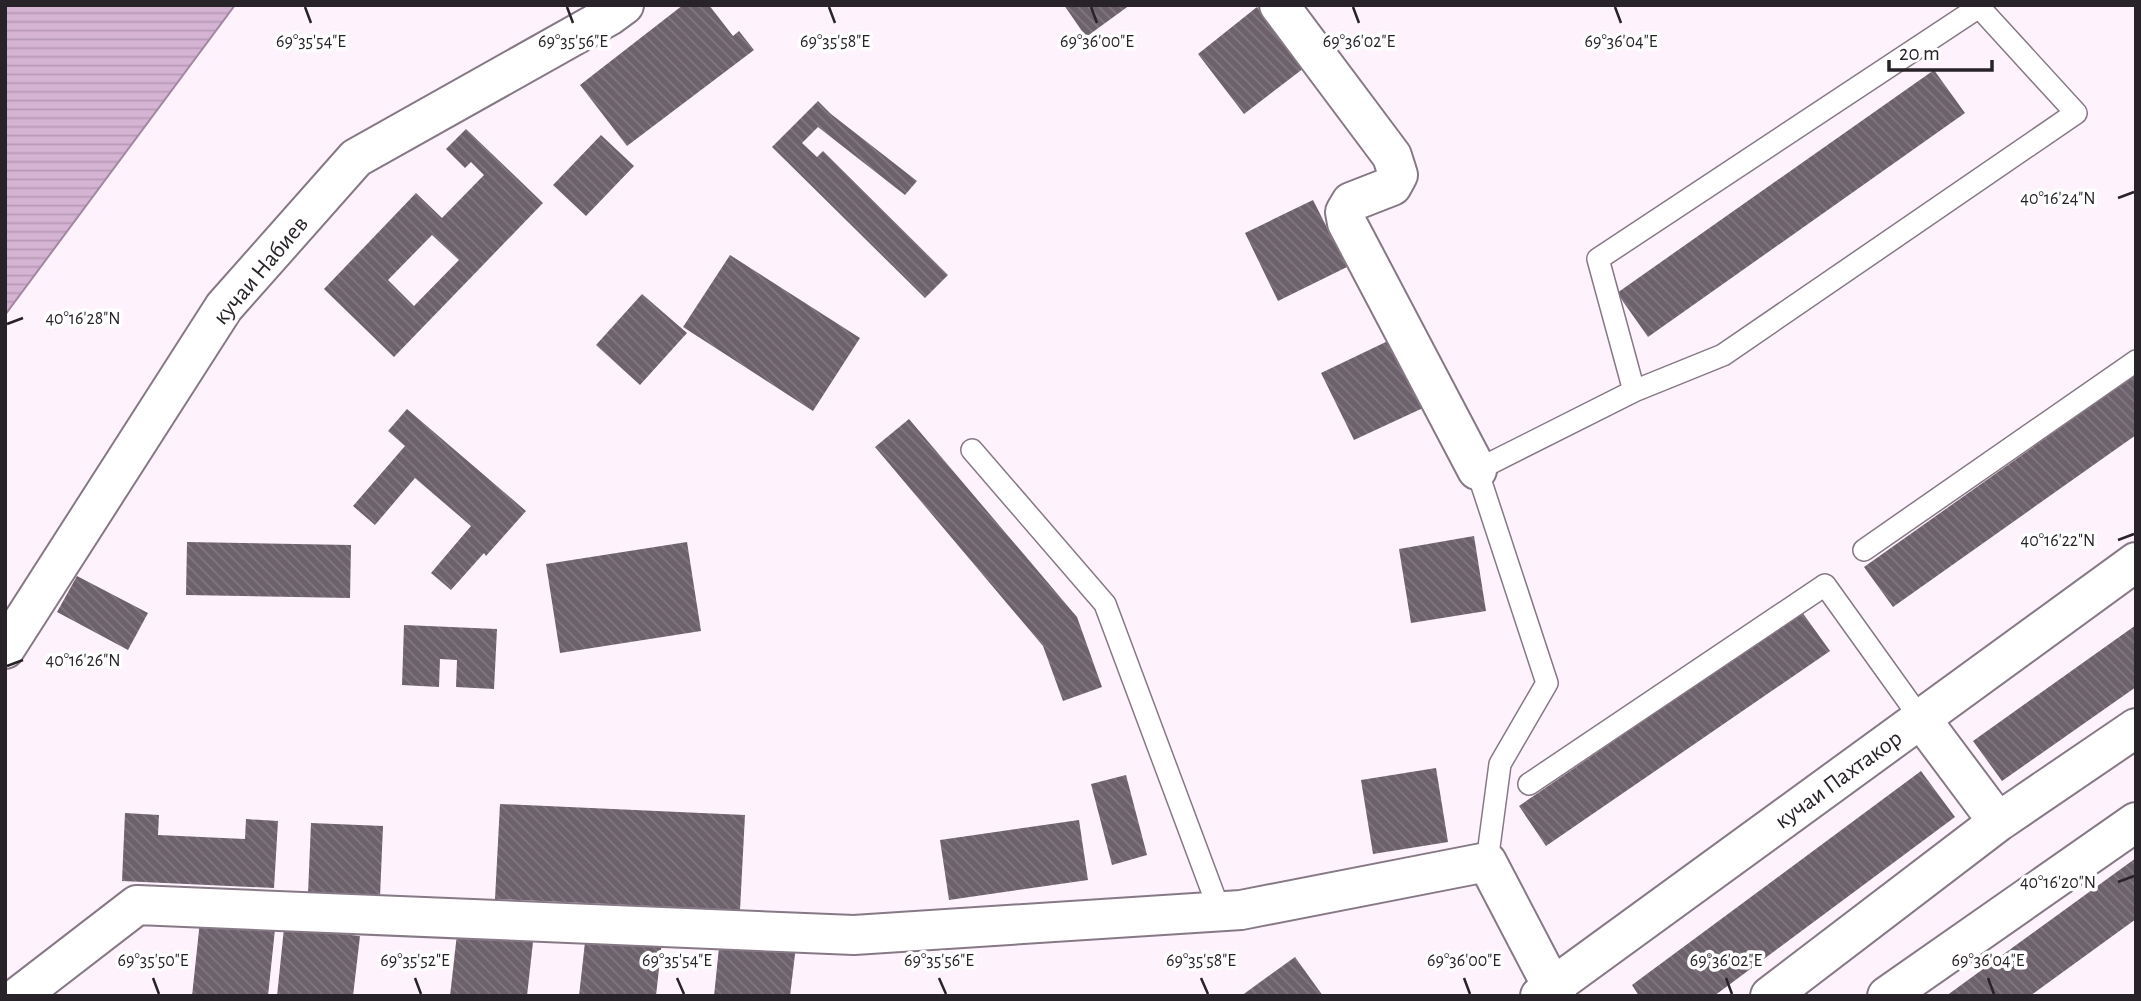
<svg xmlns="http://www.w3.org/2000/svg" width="2141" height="1001" viewBox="0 0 2141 1001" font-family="'Alegreya Sans',sans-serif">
  <defs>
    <pattern id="water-rules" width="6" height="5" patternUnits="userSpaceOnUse" patternTransform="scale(1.75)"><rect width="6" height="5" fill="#d5b3d3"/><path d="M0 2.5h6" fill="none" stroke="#b79ab5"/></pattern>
    <pattern id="building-back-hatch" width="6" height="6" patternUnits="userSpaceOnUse" patternTransform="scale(1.75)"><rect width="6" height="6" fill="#6d616c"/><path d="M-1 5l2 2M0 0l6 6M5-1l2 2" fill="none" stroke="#817880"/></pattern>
  </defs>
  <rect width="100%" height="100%" fill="#fef2fd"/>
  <!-- water -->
  <path fill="url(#water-rules)" stroke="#a188a0" stroke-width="2" d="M6 5H235L5 315V7Z"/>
  <!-- building -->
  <path fill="url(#building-back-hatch)" fill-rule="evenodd" d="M683 5H709L733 36 739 31 754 50 627 146 580 85Z
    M1064 5H1130L1086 37Z
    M1257 7 1304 68 1244 114 1198 54Z
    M1934 70 1965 113 1648 337 1617 293Z
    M818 101 831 114 917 181 905 195 818 127 802 143 817 157 823 151 948 275 925 298 772 147Z
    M466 129 543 203 394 357 324 289 416 193 442 218 484 175 471 162 465 168 446 149ZM432 235 459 260 414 306 388 280Z
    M601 135 634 166 586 216 553 185Z
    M1313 200 1347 267 1278 301 1245 233Z
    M730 255 860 338 813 411 683 327Z
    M642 294 687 333 640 385 596 345Z
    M1390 340 1423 408 1354 440 1321 373Z
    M2136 374V435L1893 607 1864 567Z
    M407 409 526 511 486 556 484 553 451 590 431 573 471 526 415 478 375 525 353 506 405 446 388 431Z
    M909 419 1077 617 1102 687 1063 701 1043 646 875 447Z
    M1474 536 1486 611 1411 623 1399 549Z
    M187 542 351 545 350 598 186 595Z
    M687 542 701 631 560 653 546 564Z
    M77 576 148 613 128 650 57 612Z
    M1802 612 1830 651 1546 846 1519 806Z
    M404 625 497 629 494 689 456 687 457 660 440 659 439 687 402 685Z
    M2136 625V687L2002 781 1973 741Z
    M1436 768 1448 842 1373 854 1361 780Z
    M1921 771 1955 817 1714 996H1639L1632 985Z
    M1126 775 1147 855 1112 865 1091 784Z
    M500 804 745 815 740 910 495 899Z
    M125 813 159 815 158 835 245 839 246 819 278 821 274 888 122 881Z
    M1079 820 1088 880 949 900 940 840Z
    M311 823 383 826 380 897 308 894Z
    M2136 858V919L2030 996H1946Z
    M200 921 275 929 268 996H192Z
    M458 925 534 933 527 996H450Z
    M284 928 360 936 353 996H277Z
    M586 933 662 941 656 996H579Z
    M720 938 796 946 790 996H714Z
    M1295 957 1323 996H1241Z"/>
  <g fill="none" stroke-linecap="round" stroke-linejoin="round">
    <defs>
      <path id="service" d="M972 450 1105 604 1220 912
        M1864 550 2136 361
        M1529 784 1825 585 1921 719
        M1487 862 1500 764 1547 683 1477 470 1634 391 1723 355 2076 113 1979 7 1598 259 1634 391"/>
      <path id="minor" d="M1279 5 1392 156 1398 175 1392 186 1351 202 1345 212 1347 223 1477 470
        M5 649 224 307 356 158 609 16 624 5
        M1921 719 1998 822
        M19 996 137 905 854 935 1241 910 1487 862 1557 996
        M1770 996 1998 822 2136 728
        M1887 996 2136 822"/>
      <path id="secondary" d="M1540 996 2136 562"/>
    </defs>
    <!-- service casing -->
    <use href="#service" stroke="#867985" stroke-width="24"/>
    <!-- minor casing -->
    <use href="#minor" stroke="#867985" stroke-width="42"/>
    <!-- secondary casing -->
    <use href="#secondary" stroke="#867985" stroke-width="42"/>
    <!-- service -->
    <use href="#service" stroke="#fff" stroke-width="21"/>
    <!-- minor -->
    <use href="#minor" stroke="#fff" stroke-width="38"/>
    <!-- secondary -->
    <use href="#secondary" stroke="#fff" stroke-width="38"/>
  </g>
  <!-- ticks -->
  <path fill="none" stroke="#282328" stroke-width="2.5" d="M305 7 311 23M567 7 573 23M829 7 835 23M1091 7 1097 23M1353 7 1359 23M1615 7 1621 23M2118 198 2134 192M7 324 23 318M2118 540 2134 534M7 666 23 660M2118 882 2134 876M153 978 159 994M415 978 421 994M677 978 684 994M939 978 946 994M1201 978 1208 994M1464 978 1470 994M1726 978 1732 994M1988 978 1994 994"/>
  <g text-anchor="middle" stroke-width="7" stroke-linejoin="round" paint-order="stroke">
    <!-- street labels -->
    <g font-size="24" fill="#282328" stroke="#fff">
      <text transform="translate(260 270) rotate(-50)" y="8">кучаи Набиев</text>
      <text transform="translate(1838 779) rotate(-36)" y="8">кучаи Пахтакор</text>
    </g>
  </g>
  <g font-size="18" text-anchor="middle" fill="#282328" stroke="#fff" stroke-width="7" stroke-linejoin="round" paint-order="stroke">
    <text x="311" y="47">69°35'54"E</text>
    <text x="573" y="47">69°35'56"E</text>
    <text x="835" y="47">69°35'58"E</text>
    <text x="1097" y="47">69°36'00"E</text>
    <text x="1359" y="47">69°36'02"E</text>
    <text x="1621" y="47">69°36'04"E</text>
    <text x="2058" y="204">40°16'24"N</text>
    <text x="83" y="324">40°16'28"N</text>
    <text x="2058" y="546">40°16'22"N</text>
    <text x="83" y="666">40°16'26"N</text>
    <text x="2058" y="888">40°16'20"N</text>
    <text x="153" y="966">69°35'50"E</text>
    <text x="415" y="966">69°35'52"E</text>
    <text x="677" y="966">69°35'54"E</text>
    <text x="939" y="966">69°35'56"E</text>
    <text x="1201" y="966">69°35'58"E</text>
    <text x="1464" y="966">69°36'00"E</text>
    <text x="1726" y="966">69°36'02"E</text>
    <text x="1988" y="966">69°36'04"E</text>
  </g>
  <!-- border -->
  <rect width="2141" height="1001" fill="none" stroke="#282328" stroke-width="14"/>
  <!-- scale -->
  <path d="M1889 60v10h103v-10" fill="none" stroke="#282328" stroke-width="3.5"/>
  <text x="1899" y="60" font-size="21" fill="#282328" stroke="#ffffff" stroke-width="5" paint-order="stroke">20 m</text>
</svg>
